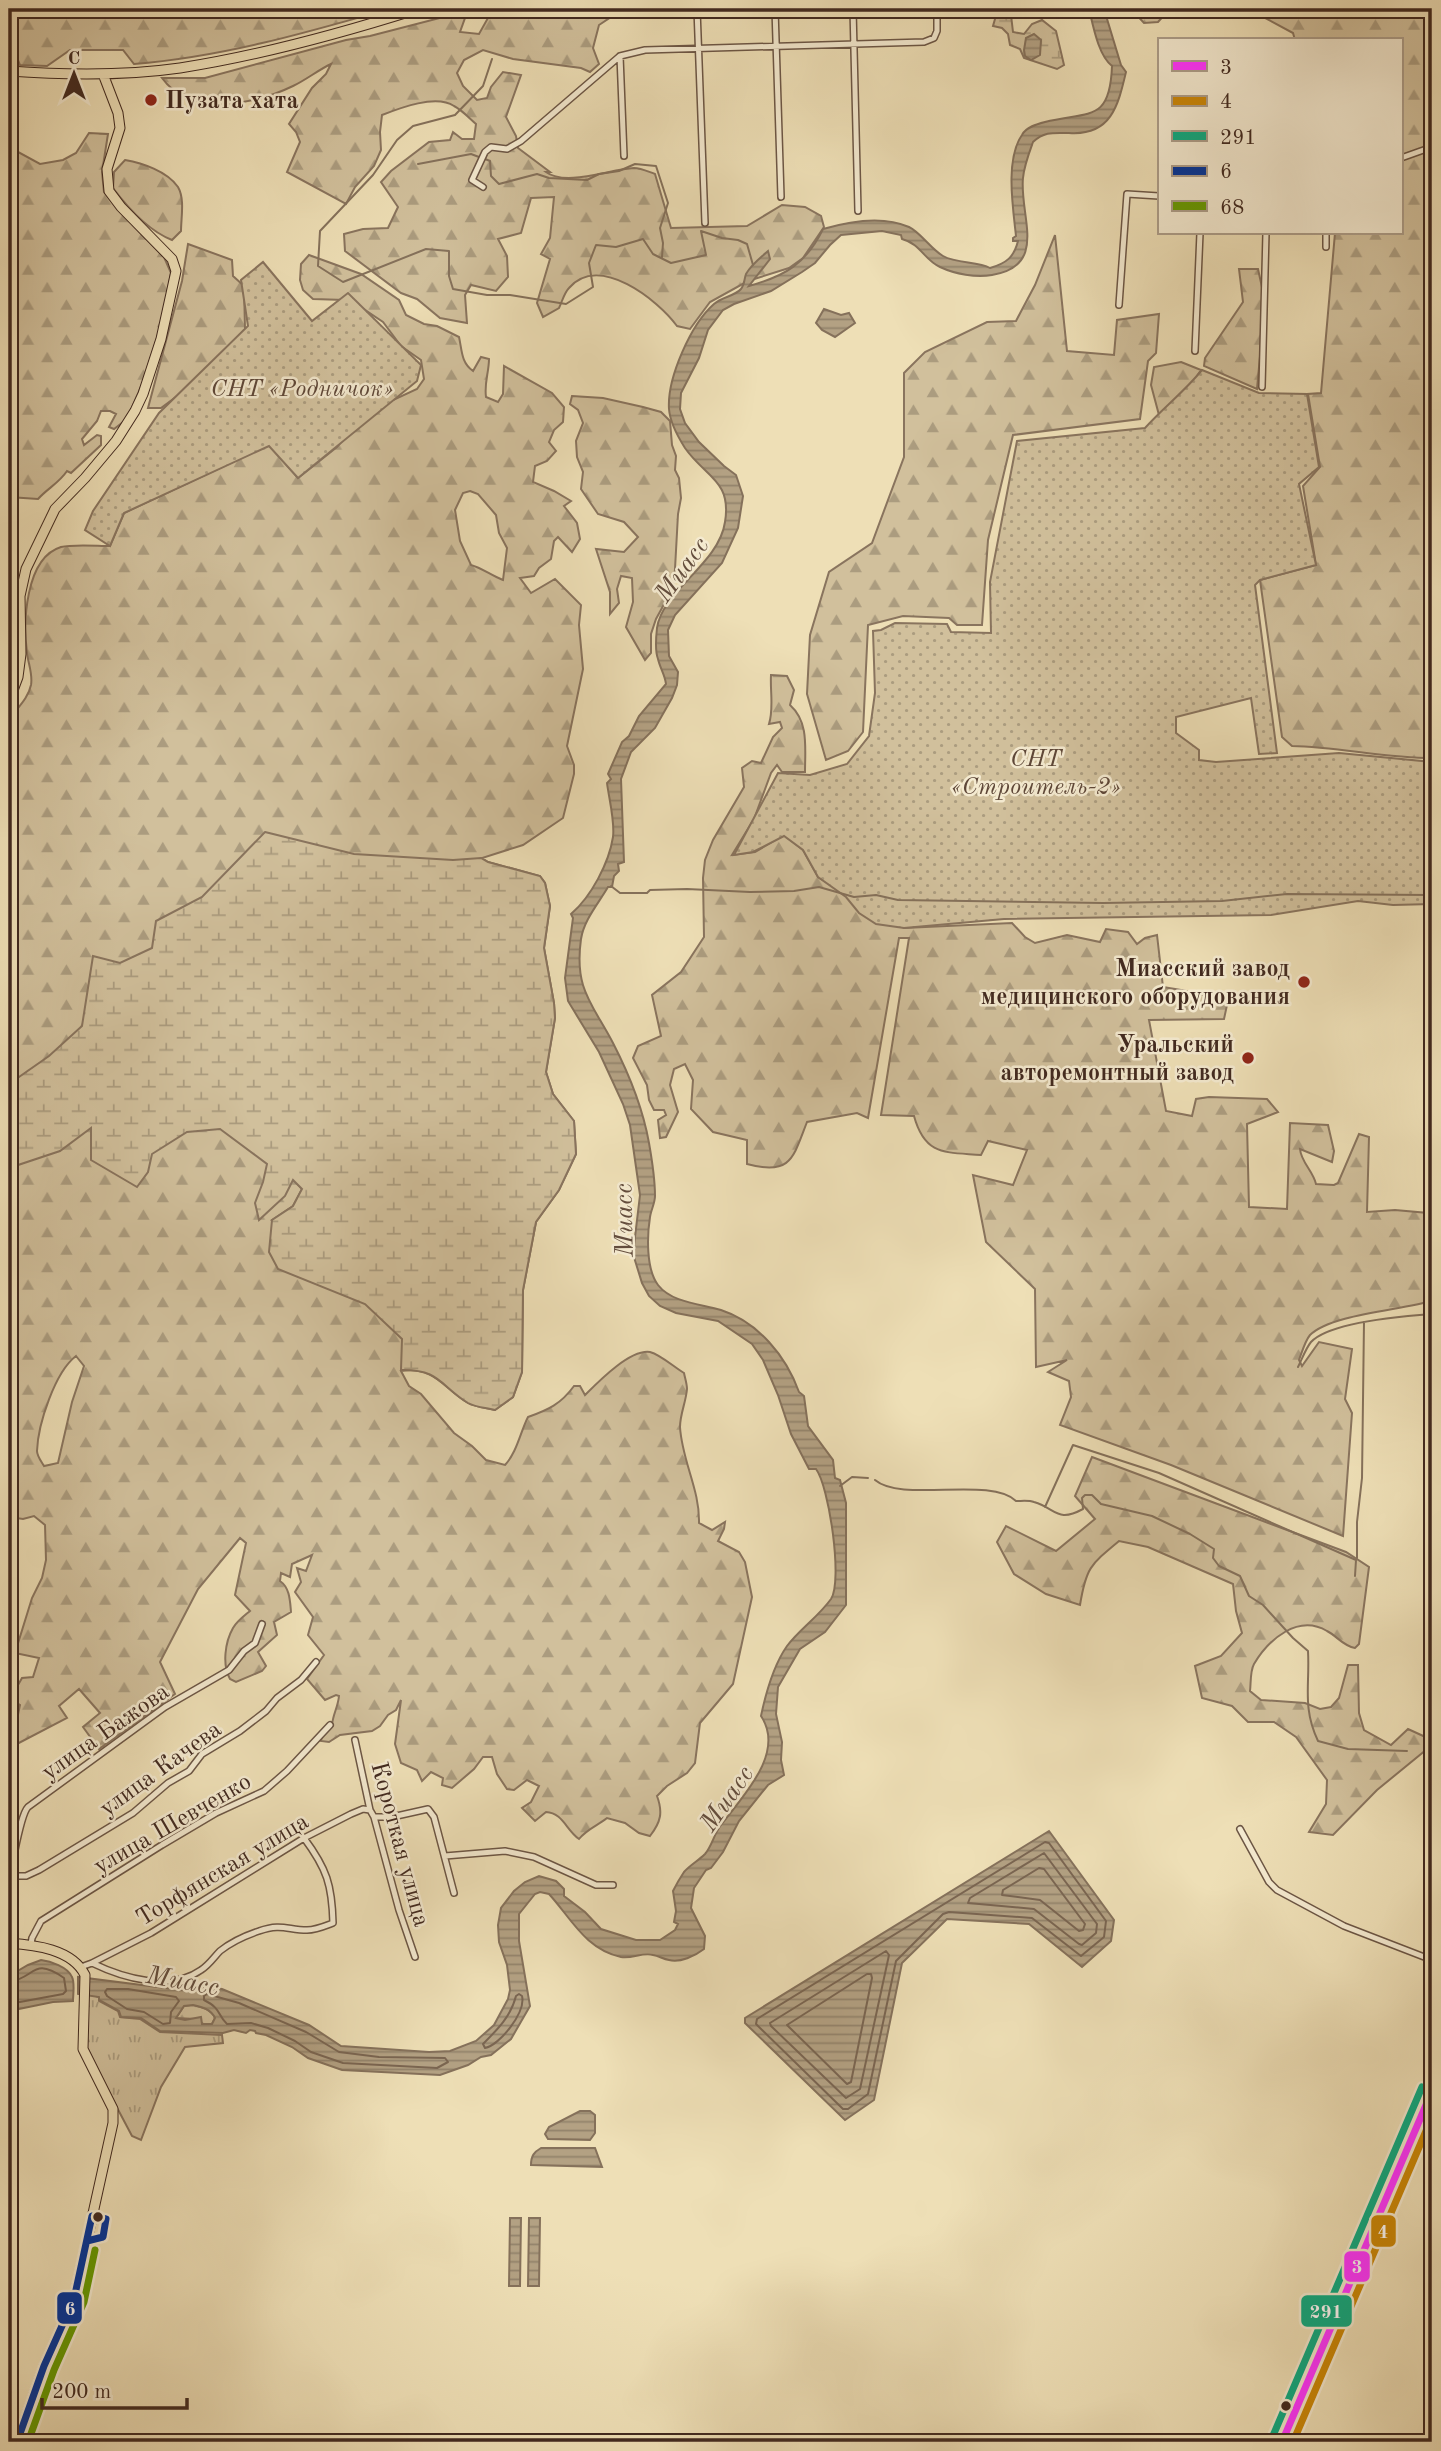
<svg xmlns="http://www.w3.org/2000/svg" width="1441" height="2451" viewBox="0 0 1441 2451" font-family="'Old Standard TT',serif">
  <defs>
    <pattern id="grass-tufts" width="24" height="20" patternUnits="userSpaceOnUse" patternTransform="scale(1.75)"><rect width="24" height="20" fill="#d1c09c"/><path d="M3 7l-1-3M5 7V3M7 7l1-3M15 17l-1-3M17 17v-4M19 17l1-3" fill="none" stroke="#ab9c7f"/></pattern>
    <pattern id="forest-firs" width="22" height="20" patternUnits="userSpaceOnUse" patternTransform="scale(1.75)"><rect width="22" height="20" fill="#d1c09c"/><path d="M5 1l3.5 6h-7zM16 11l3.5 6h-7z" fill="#ab9c7f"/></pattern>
    <pattern id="wetland-marsh" width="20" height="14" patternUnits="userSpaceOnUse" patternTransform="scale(1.75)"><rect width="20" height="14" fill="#d1c09c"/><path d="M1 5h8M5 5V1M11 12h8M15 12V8" fill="none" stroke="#ab9c7f"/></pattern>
    <pattern id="garden-dots" width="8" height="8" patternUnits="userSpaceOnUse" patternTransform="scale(1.75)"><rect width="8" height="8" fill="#d1c09c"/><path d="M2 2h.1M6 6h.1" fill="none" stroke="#ab9c7f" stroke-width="1.8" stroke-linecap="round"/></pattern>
    <pattern id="water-rules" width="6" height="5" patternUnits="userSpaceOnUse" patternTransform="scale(1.75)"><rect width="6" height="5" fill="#b3a183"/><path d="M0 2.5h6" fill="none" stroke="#93836b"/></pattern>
  </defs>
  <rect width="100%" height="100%" fill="#eedfb6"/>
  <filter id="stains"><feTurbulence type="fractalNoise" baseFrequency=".00286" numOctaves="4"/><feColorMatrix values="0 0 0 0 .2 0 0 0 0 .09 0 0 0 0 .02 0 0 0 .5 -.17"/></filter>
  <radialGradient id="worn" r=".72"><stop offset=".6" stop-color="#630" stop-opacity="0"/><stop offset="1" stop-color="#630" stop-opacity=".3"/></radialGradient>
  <!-- grass -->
  <path fill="url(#grass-tufts)" stroke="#89745e" stroke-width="2" d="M88 1994 99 1997V2001L118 2011 120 2017 140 2019 160 2032 222 2035 223 2043 185 2047 161 2087 141 2140 132 2136 86 2049Z"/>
  <!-- forest -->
  <path fill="url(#forest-firs)" stroke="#89745e" stroke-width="2" fill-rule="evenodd" d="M9 9H389C305 33 222 57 134 64L123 50H70L47 66 20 65 18 60 9 61Z
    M490 9H616L614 15 599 25 593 48 599 64 590 72 581 68 513 59 483 50 464 60 457 73 463 86 477 100 487 98 491 87 503 72 521 75 506 117 516 136 518 148 550 172H546C566 187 610 169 634 168 641 168 649 172 655 174L671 228 747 226 782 205 805 207 821 216 824 227 803 258 789 268 748 281 710 302 690 329 677 326C658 300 599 253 569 288 564 293 562 302 559 308L543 317 537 303 550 259 541 254 550 238 554 197 531 198 521 233 498 239 507 256 508 277 496 291 471 285 465 295 467 323 440 318 417 299 401 293 345 251 344 234 363 229 388 228 398 207 381 182 391 171 429 142 450 140 453 132 462 139H474L476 124C469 118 462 110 454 106 436 94 400 108 382 115L380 132 381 150 374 166 355 187 346 204 287 172 300 142 296 132 289 124 312 88 326 74 331 64C318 70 306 80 293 86 256 104 191 118 162 78H205L346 40 370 36 455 14 465 18 460 32 479 34 488 18Z
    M1131 9H1432V758C1385 758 1339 747 1292 746L1282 737 1260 580 1316 565 1303 486 1320 467 1308 394 1321 393 1335 233H1401V40H1295L1293 33 1254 12 1217 15 1167 12 1158 22 1144 23Z
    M89 133 108 134 102 172 104 192 164 257 171 273 162 322 143 382 127 419 114 429 109 427 116 414 110 411H101L97 421 82 439 84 445 97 435 101 436V445L71 473 67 471C59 483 48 488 38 499L9 497V147L40 164 63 160 76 153Z
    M125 160C142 163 167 171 178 187 185 199 181 218 181 231L172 240C149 231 128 208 113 188L114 172Z
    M1055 235 1067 351 1114 355 1117 320 1159 314 1156 353 1148 361 1140 419 1013 435 988 540 982 625H957L949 618 903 616 868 625 863 732 848 751 826 760 807 694 810 635 829 572 872 543 904 457V373L925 352 987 322 1016 321 1035 285Z
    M188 244 232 260 233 276 244 286 245 329 192 385 161 408H148L182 281Z
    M309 255 361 274 399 300 406 315 424 324 437 326 459 337C462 350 461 363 473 371L481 357 489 359C489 372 484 383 486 397L498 402 503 394 504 366 552 393 564 407 563 422 554 430 549 442 556 451 547 461 535 466 533 482 554 491 571 501 564 506 577 523 580 539 572 552 558 537 554 541 551 559 539 568 534 576 520 578 531 593 555 579 581 605 579 625 583 669 567 746 574 765V774L563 818 523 845 482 858 488 862 540 876 545 883 550 906 544 948 554 1003 555 1018 546 1072 553 1094 574 1121 576 1154 559 1190 536 1222 523 1290 522 1372 513 1397 495 1410C487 1408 475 1407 468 1403 443 1388 435 1366 401 1371L409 1386 421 1394 454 1433 472 1446 486 1460 505 1465C517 1452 520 1433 528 1417 548 1410 561 1404 574 1386H580L585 1395C598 1382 630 1349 650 1352 661 1355 674 1367 684 1373 685 1378 687 1384 687 1389 686 1402 680 1414 680 1427 682 1461 700 1490 699 1523L712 1530 725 1522 724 1529 718 1541 739 1552 745 1562 752 1597 733 1684 700 1723 695 1763 687 1773 667 1786 657 1796C663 1812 661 1822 650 1836L639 1833 625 1823 607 1818C597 1826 587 1829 579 1839 566 1830 563 1813 546 1812L535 1821 522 1808 531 1802 539 1786 527 1780 514 1790 507 1789 497 1774 492 1757H483L474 1769 452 1788 442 1785 443 1778 431 1772 422 1781 417 1770 401 1763 395 1744 401 1700 396 1710 388 1715 380 1726 372 1731 340 1735 329 1742 321 1741 322 1735 332 1725C333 1714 338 1707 339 1696L336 1695 325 1700 307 1679 324 1655 308 1635 313 1617 295 1592 301 1582 297 1568 306 1571 312 1555 292 1564 290 1577 281 1573 280 1581C290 1588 290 1601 291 1612L274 1622 277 1635 258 1652 266 1666 262 1671 236 1682 230 1679C222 1665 225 1642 233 1628 237 1621 244 1616 250 1611L235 1595 246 1543 240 1538 198 1589 160 1662 175 1694 99 1749 83 1727 100 1713 79 1689 59 1706 67 1718 15 1745 13 1739 20 1705 17 1703 18 1685 22 1678 33 1677 39 1658 15 1653 32 1598 42 1578 46 1560 45 1525 34 1516 23 1519 9 1517V720C17 708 28 699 31 685 33 674 28 663 27 653 23 623 25 558 61 547 73 544 97 546 110 546L124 513 269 445 298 478 337 447 354 427 393 400 417 389 424 379 421 360 401 346 383 322 356 304 345 300 313 299 303 290 300 280 301 264ZM470 491 478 494 496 515 499 533 507 548 503 580C492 576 482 568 471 565L460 541 455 510 463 493ZM285 1157 348 1251 272 1220 293 1206 302 1189 293 1179ZM76 1356 84 1366 72 1402 58 1463 44 1466C41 1461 37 1456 37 1451 38 1424 55 1372 76 1356Z
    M1239 269H1258L1265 301 1257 389 1204 366 1205 358 1243 302Z
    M1181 362 1201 370 1181 399 1159 415 1151 385 1154 367Z
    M572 396 603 398 643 407 661 412 670 421 672 445 676 456 675 470 679 478 681 498 678 514 675 569 673 588 656 619 651 634V653L645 660 626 627 633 602 632 578 621 576 617 589 619 603 610 614V592L596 549 624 552 638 537 624 522 598 514 581 489 583 472 577 457 576 441 583 423 578 410 570 404Z
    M771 675 787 676 794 690 790 705C809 722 805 748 805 772H782L777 765 771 773 754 819 732 855 755 852 784 835 803 850 818 877 904 928 1012 923 1025 937 1035 943 1067 935 1100 942 1106 929 1128 932 1137 944 1145 938 1157 935 1163 987C1185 991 1207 993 1227 1005L1224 1019 1149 1020 1166 1111 1192 1116 1196 1099 1209 1097 1267 1099 1278 1112 1247 1124 1249 1207 1287 1209 1290 1123 1328 1125 1334 1151 1332 1162 1300 1149C1301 1162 1313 1171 1316 1184L1334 1185 1338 1183 1359 1134 1369 1137 1367 1212 1395 1210 1428 1213 1431 1301C1402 1310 1331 1314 1310 1335 1305 1341 1302 1352 1299 1360L1302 1366 1319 1342 1352 1349 1345 1399 1352 1413 1343 1536 1171 1465 1060 1425 1071 1397 1069 1381 1048 1372 1067 1360 1036 1367 1035 1289 986 1242 973 1175 1013 1185 1027 1150 988 1141 981 1155C945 1152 925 1156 914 1116L881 1115 909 938H899L868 1118 857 1113 807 1122C793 1158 791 1176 747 1164V1140L713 1132 691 1109 693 1080 685 1064 674 1069 670 1085 678 1112 666 1137 660 1138 658 1120 666 1115 664 1110H654L649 1100 647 1085 633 1058 638 1046 661 1036 652 995 681 972 704 937 703 878 705 860 713 840 744 787 742 768 752 761 761 763 773 737 782 728 780 722 769 724C774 708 770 692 771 675Z
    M1092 1457 1346 1552 1369 1567 1359 1644 1355 1648C1343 1646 1337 1636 1327 1631 1298 1614 1269 1639 1254 1664 1250 1671 1251 1683 1250 1691L1261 1700 1305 1703 1320 1709 1331 1707 1339 1698 1348 1665H1358L1359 1713 1364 1730 1391 1745 1408 1729 1432 1740V1745L1377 1790 1333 1835 1309 1832 1326 1804 1327 1780 1296 1737 1274 1722H1248L1232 1706 1202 1698 1195 1666 1221 1656 1242 1633 1236 1611 1233 1584 1148 1547 1119 1541C1090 1565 1086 1568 1080 1605L1046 1594 1014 1574 997 1542 1006 1526 1056 1551 1095 1519 1075 1496Z
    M193 2005C202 2007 211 2009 215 2018L212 2024 207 2026 195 2019 176 2018 184 2006Z"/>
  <!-- wetland -->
  <path fill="url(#wetland-marsh)" stroke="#89745e" stroke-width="2" d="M992 9H1014L1011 15 1013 32 1024 34 1032 24 1042 20 1056 31 1064 65 1057 69 1024 58 1020 49 1010 45 1008 34 1002 28 993 26 995 19Z
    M265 832 354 854 453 860 481 858 488 862 540 876 545 883 550 906 544 948 554 1003 555 1018 546 1072 553 1094 574 1121 576 1154 559 1190 536 1222 523 1290 522 1372 513 1397 495 1410C487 1408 475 1407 468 1403 440 1386 440 1369 401 1370L402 1339 365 1304 278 1269 269 1252 272 1220 293 1206 302 1189 293 1180 285 1196 259 1220 255 1203 263 1182 267 1164 220 1129 187 1132 152 1154 148 1172 137 1187 91 1160V1128L60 1151 9 1168V1084L49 1056 82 1026 93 956 120 963 152 948 156 921 202 897Z"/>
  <!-- garden -->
  <path fill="url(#garden-dots)" stroke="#89745e" stroke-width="2" d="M263 262 312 321 348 293 421 365 417 381 298 478 269 446 124 513 110 546 85 530 93 511 159 413 248 326 241 280Z
    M1202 370 1259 393 1307 394 1319 467 1299 484 1316 565 1260 580 1255 585 1277 753 1259 754 1251 698 1176 717V733L1199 750V760L1216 762 1339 753 1432 762V904L1393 905 1358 901 1271 915 1004 919 904 928 876 924 859 913 846 897 818 877 803 850 784 836 753 852 734 855 778 773 810 775 847 764 869 736 875 693 873 631 881 630 895 623 947 624 951 632 991 633 990 582 1017 441 1145 428C1164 407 1184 392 1202 370Z"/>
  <!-- water -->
  <path fill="url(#water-rules)" stroke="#85715b" stroke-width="2" fill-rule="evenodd" d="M1089 9H1104L1121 65 1126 72C1118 106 1111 136 1069 133 1054 133 1045 131 1033 142 1029 153 1024 166 1023 178 1019 215 1049 266 992 275 976 278 955 274 940 267 924 260 921 244 902 239L901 235 882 231 841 235 830 245 815 263 802 272 771 291 734 304 723 310 708 330 699 358 681 393 680 409 685 423 699 442 724 466 736 475 743 496 738 528 722 563 675 615 668 630 669 656 678 672 677 685 672 698 655 728 631 752 621 779 624 862 618 864 619 871 614 876 612 887H608C598 904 584 920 581 939 574 989 592 1003 613 1043 629 1074 643 1109 649 1143 652 1160 655 1180 655 1196 655 1203 651 1210 650 1217 647 1236 646 1269 658 1285 672 1303 701 1304 721 1310 758 1322 786 1356 799 1392L804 1396 808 1426 833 1460 835 1478 840 1480 846 1503V1605L825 1632 800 1649 778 1687 776 1714 782 1742 781 1760 784 1775 768 1785 739 1821 723 1852 711 1868 706 1870 694 1888 691 1908 705 1936 704 1949C695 1956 680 1963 669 1960 663 1959 659 1956 653 1955 643 1952 632 1959 621 1957 585 1949 571 1918 549 1894L540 1892 535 1894 519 1914V1941L530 2006 511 2039 491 2055 481 2057 468 2065 440 2075 342 2070 308 2058 292 2047 266 2035 256 2033 255 2031 250 2030 246 2033 234 2030 223 2033 160 2031 141 2018 121 2017 119 2011 99 2000V1997L78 1994V1977L181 1990 201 1986 222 1989 309 2025 341 2046 429 2052 450 2051 476 2041 494 2025 508 1999 510 1990 507 1965 499 1942 498 1925 501 1908 514 1891 525 1882 539 1876 556 1881 564 1889V1896L585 1912 601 1929 636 1940H660L675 1930 678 1924 674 1922 676 1911 673 1891C676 1885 680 1878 684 1872 690 1865 698 1861 705 1854 712 1846 714 1834 721 1825 742 1797 786 1753 761 1716 766 1692 773 1666 787 1646 800 1629 819 1616 831 1599 843 1581 829 1486 816 1469H809L791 1434 778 1395 763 1360 752 1344 718 1321 676 1313 660 1306 649 1296 642 1283 633 1254 640 1195 630 1125 623 1104 599 1052 568 1001 565 978 573 918 571 914C591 897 609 863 613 837 615 821 609 799 607 783L611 779 608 774 622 742 629 736 639 716 666 684C665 675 660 668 658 659 655 651 656 637 657 628 662 591 719 564 725 522 732 480 705 477 685 448 678 437 670 422 669 409 667 378 691 324 714 304 722 297 735 296 741 289 745 284 744 279 746 274 751 265 760 258 768 251L770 259 749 286C785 276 806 264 823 229 850 221 882 215 909 227 920 232 931 249 943 256 957 264 978 261 990 268 1007 263 1014 257 1018 241H1013V238L1016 236C1013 208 1005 159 1022 135 1026 127 1037 124 1045 122 1089 111 1110 123 1112 66 1098 55 1093 25 1089 9ZM193 2005C202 2007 211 2009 215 2018L212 2024H202L201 2017 185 2020 176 2018 184 2006Z
    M1034 34 1041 40 1040 55 1031 60 1025 56 1024 50 1026 38Z
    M824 309 841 315 849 313 855 323 835 337 822 330 816 323Z
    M1049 1831 1114 1920 1111 1941 1082 1967 1029 1924 947 1919 902 1963 874 2100 845 2120 745 2023V2018Z
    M41 1960C50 1961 68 1967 72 1977 75 1983 73 1994 73 2001L53 2002 9 2011V1976L28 1965Z
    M580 2111H590L595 2115V2133L590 2140 548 2139 545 2134 549 2127Z
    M541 2148H595L602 2167 531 2165C531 2156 534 2152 541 2148Z
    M510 2218H521L520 2286H509Z
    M529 2218H540L539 2286H528Z"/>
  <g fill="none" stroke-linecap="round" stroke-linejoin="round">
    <!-- shore -->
    <path stroke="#7a6551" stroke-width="2" d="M1045 1842 1049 1843 1106 1921 1104 1937 1081 1956 1032 1918 949 1912 943 1914 896 1961 868 2094 848 2109H843L756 2024 757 2019Z
      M1044 1853 1097 1924 1096 1933 1082 1945 1079 1944 1034 1909 968 1903 970 1898Z
      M1039 1868 1044 1869 1085 1924 1083 1930 1079 1931 1040 1900 1002 1895 1003 1890Z
      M886 1951 889 1955 860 2089 846 2098 771 2026 770 2023Z
      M867 1974H871L872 1978 851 2082 847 2084 787 2025Z
      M9 1982C36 1978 32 1956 64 1978L66 1991 63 1994 9 2004
      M107 1989H128L176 1997 179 2001 171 2012 170 2023 163 2024 144 2012 127 2009 107 1996 105 1992Z
      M207 1994 239 2003 306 2032 339 2052 379 2057 445 2058 448 2062 437 2068 343 2063 311 2052 295 2041 268 2028 251 2023 227 2024C217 2015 222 2009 204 2000V1996Z
      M519 1994 522 1996C526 2012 500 2045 485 2048L483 2044C498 2029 511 2016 516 1996Z"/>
    <!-- stream -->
    <path stroke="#85715b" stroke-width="2" d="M492 59 483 86 455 115 413 126 397 140 373 175 320 231 318 266 343 282 426 249 449 251V276L453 289 487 295H510L566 304 593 287 589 263 596 245 616 247 643 239 653 254 671 263 706 255 701 231 722 238 738 240 747 244 753 265
      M485 159 490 161 491 176 499 184 537 174 549 178 587 180 599 174 619 171 635 164 656 166 668 203 660 228 663 243 662 257
      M418 164 471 154 479 157
      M611 886 620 893H647L650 890 687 889 750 892 794 891 819 887 854 897 876 895 898 900 1103 903 1222 901 1287 894 1432 895
      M1298 1367C1302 1359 1306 1348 1311 1342 1330 1322 1404 1316 1432 1314
      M875 1480C902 1503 990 1476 1016 1501 1022 1501 1029 1500 1034 1502 1057 1509 1057 1523 1083 1509L1082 1498 1085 1495H1092L1101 1504 1152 1516 1190 1534 1214 1549 1213 1558 1219 1566 1240 1576 1249 1596 1263 1605 1293 1638 1308 1651C1310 1685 1302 1707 1318 1741L1348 1749 1407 1751
      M840 1486 852 1477 868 1478
      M1045 1507 1073 1445 1159 1473 1356 1560 1355 1576
      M1357 1558V1522L1362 1478 1364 1322"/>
    <defs>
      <path id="minor" d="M697 9 705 223
        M775 9 781 197
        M853 9 858 211
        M620 56 624 156
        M1401 158 1432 147
        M483 187 472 180 485 152 491 147 507 149 521 141 620 56 645 50 924 42 934 38 937 31V9
        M1326 233V247
        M1119 305 1127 194 1159 196
        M1195 351 1200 233
        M1262 387 1266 233
        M355 1740 370 1810 374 1817 399 1910 415 1957
        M374 1817H392L428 1809 434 1817 454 1893
        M1240 1829 1269 1882 1277 1890 1344 1926 1432 1960
        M445 1856 505 1851 534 1857 596 1885H613
        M9 1876H26L39 1870 133 1813 168 1783 189 1771 202 1754 240 1731 266 1711 277 1698 301 1680 316 1662
        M9 1876C14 1860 20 1815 28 1807L165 1707 229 1670 244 1651 255 1643 262 1624
        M31 1944 32 1938 41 1921 162 1845 216 1813 264 1791 287 1771 330 1725
        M92 1963 151 1933 304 1838 351 1814 363 1809 370 1810
        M81 1967 92 1963C123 1978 170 1992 201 1970 209 1965 214 1957 220 1951 230 1943 247 1935 259 1931 281 1923 288 1930 307 1930 316 1930 325 1926 333 1923 332 1885 327 1869 304 1838"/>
      <path id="primary" d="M9 71C65 75 124 76 180 68 258 56 342 33 418 9
        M9 701 18 677 21 654 20 596 26 569 55 509 85 478 116 441 135 411 143 394 161 339 176 271 172 259 121 207 109 191 107 169 120 128 118 113 103 74
        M9 1943C35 1945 72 1949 85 1975L83 2049 113 2109V2123L74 2299 44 2366 17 2442
        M1282 2442 1432 2091"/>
    </defs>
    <!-- minor casing -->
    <use href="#minor" stroke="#6c5645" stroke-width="8"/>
    <!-- primary casing -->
    <use href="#primary" stroke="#41291f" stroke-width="11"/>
    <!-- minor -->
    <use href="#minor" stroke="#f4ead0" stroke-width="5"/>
    <!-- primary -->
    <use href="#primary" stroke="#eedfb6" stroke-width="9"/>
    <defs>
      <path id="bus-1" d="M1282 2442 1432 2091"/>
      <path id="bus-2" d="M1293 2442 1432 2117"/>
      <path id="bus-3" d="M1272 2438 1422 2087"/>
      <path id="bus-4" d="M17 2442 44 2366 74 2299 92 2216 106 2219 103 2237 87 2241"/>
      <path id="bus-5" d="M28 2442 54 2370 84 2302 95 2250"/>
    </defs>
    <!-- bus-1 casing -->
    <use href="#bus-1" stroke="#f4ead0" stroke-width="12"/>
    <!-- bus-2 casing -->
    <use href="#bus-2" stroke="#f4ead0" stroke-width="12"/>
    <!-- bus-3 casing -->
    <use href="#bus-3" stroke="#f4ead0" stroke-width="12"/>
    <!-- bus-4 casing -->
    <use href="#bus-4" stroke="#f4ead0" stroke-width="12"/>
    <!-- bus-5 casing -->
    <use href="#bus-5" stroke="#f4ead0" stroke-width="12"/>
    <!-- bus-1 -->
    <use href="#bus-1" stroke="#f3f" stroke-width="7"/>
    <!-- bus-2 -->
    <use href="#bus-2" stroke="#ca8708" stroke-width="7"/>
    <!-- bus-3 -->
    <use href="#bus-3" stroke="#0dab81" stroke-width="7"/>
    <!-- bus-4 -->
    <use href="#bus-4" stroke="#039" stroke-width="7"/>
    <!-- bus-5 -->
    <use href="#bus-5" stroke="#690" stroke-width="7"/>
  </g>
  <!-- markers -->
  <g fill="#8f2418" stroke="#f4ead0" stroke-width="2.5">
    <circle cx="151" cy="100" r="7"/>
    <circle cx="1304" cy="982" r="7"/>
    <circle cx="1248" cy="1058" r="7"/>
  </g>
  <g fill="#41291f" stroke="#f4ead0" stroke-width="2.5">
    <circle cx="98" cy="2217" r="6"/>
    <circle cx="1286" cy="2406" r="6"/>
  </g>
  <g text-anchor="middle" stroke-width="5" stroke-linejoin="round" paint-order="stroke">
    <!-- poi labels -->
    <g font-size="24" font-weight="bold" fill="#41291f" stroke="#f4ead0" text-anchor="end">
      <text x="165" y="108" text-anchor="start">Пузата хата</text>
      <text x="1290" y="976">Миасский завод<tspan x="1290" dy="28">медицинского оборудования</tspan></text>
      <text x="1234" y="1052">Уральский<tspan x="1234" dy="28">авторемонтный завод</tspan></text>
    </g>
    <!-- park labels -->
    <g font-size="24" font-style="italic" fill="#5e4738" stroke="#f4ead0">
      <text x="302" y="396">СНТ «Родничок»</text>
      <text x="1036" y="766">СНТ<tspan x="1036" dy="28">«Строитель-2»</tspan></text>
    </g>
    <!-- street labels -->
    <g font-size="24" fill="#41291f" stroke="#f4ead0">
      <text transform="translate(105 1731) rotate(-35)" y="8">улица Бажова</text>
      <text transform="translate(160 1768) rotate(-36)" y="8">улица Качева</text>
      <text transform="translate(172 1823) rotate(-30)" y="8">улица Шевченко</text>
      <text transform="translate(401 1844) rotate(75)" y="8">Короткая улица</text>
      <text transform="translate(222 1869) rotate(-31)" y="8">Торфянская улица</text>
    </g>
    <!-- water labels -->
    <g font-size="26" font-style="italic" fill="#634d3d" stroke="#f4ead0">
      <text transform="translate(681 569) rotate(-54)" y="9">Миасс</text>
      <text transform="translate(623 1220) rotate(-91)" y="9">Миасс</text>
      <text transform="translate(726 1798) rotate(-55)" y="9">Миасс</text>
      <text transform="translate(183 1980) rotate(10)" y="9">Миасс</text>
    </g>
  </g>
  <g stroke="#f4ead0" stroke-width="2.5">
    <rect x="1370" y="2214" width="27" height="34" rx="7" fill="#ca8708"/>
    <rect x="1343" y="2250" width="28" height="33" rx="7" fill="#f3f"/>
    <rect x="56" y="2291" width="27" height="34" rx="7" fill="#039"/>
    <rect x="1300" y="2294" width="53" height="34" rx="7" fill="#0dab81"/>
  </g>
  <g font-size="19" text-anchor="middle" font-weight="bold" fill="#fff">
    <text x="1383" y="2238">4</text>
    <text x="1357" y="2273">3</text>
    <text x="70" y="2315">6</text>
    <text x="1326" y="2318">291</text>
  </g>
  <!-- margin -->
  <rect width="1441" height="2451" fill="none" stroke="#eedfb6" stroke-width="35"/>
  <rect x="10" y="10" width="1420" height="2430" fill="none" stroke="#41291f" stroke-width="3.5"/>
  <rect x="18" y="18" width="1406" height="2416" fill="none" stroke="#41291f" stroke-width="2"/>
  <!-- legend -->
  <rect x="1158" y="38" width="245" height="196" fill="#f4ead0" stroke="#ac9d89" stroke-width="2"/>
  <rect x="1172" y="61" width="35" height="10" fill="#ff33ff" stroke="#ac9d89" stroke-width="2"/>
  <text x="1220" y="74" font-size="21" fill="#41291f">3</text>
  <rect x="1172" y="96" width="35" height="10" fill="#ca8708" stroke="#ac9d89" stroke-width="2"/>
  <text x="1220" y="108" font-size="21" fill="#41291f">4</text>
  <rect x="1172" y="131" width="35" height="10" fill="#0dab81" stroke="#ac9d89" stroke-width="2"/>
  <text x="1220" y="144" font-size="21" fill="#41291f">291</text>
  <rect x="1172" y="166" width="35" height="10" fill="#003399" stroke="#ac9d89" stroke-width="2"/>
  <text x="1220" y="178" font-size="21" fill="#41291f">6</text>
  <rect x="1172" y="201" width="35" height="10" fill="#669900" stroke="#ac9d89" stroke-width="2"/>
  <text x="1220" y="214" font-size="21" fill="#41291f">68</text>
  <!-- north arrow -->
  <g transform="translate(74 74)" stroke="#f4ead0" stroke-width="5" paint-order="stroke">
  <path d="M0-5L12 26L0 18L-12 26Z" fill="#41291f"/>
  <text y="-10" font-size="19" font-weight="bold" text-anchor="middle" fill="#41291f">С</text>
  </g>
  <!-- scale -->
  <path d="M42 2398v10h145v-10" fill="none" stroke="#41291f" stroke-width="3.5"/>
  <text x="52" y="2398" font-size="21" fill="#41291f" stroke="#f4ead0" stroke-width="5" paint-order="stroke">200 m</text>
  <rect width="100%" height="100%" filter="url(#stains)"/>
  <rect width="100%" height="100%" fill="url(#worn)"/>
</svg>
